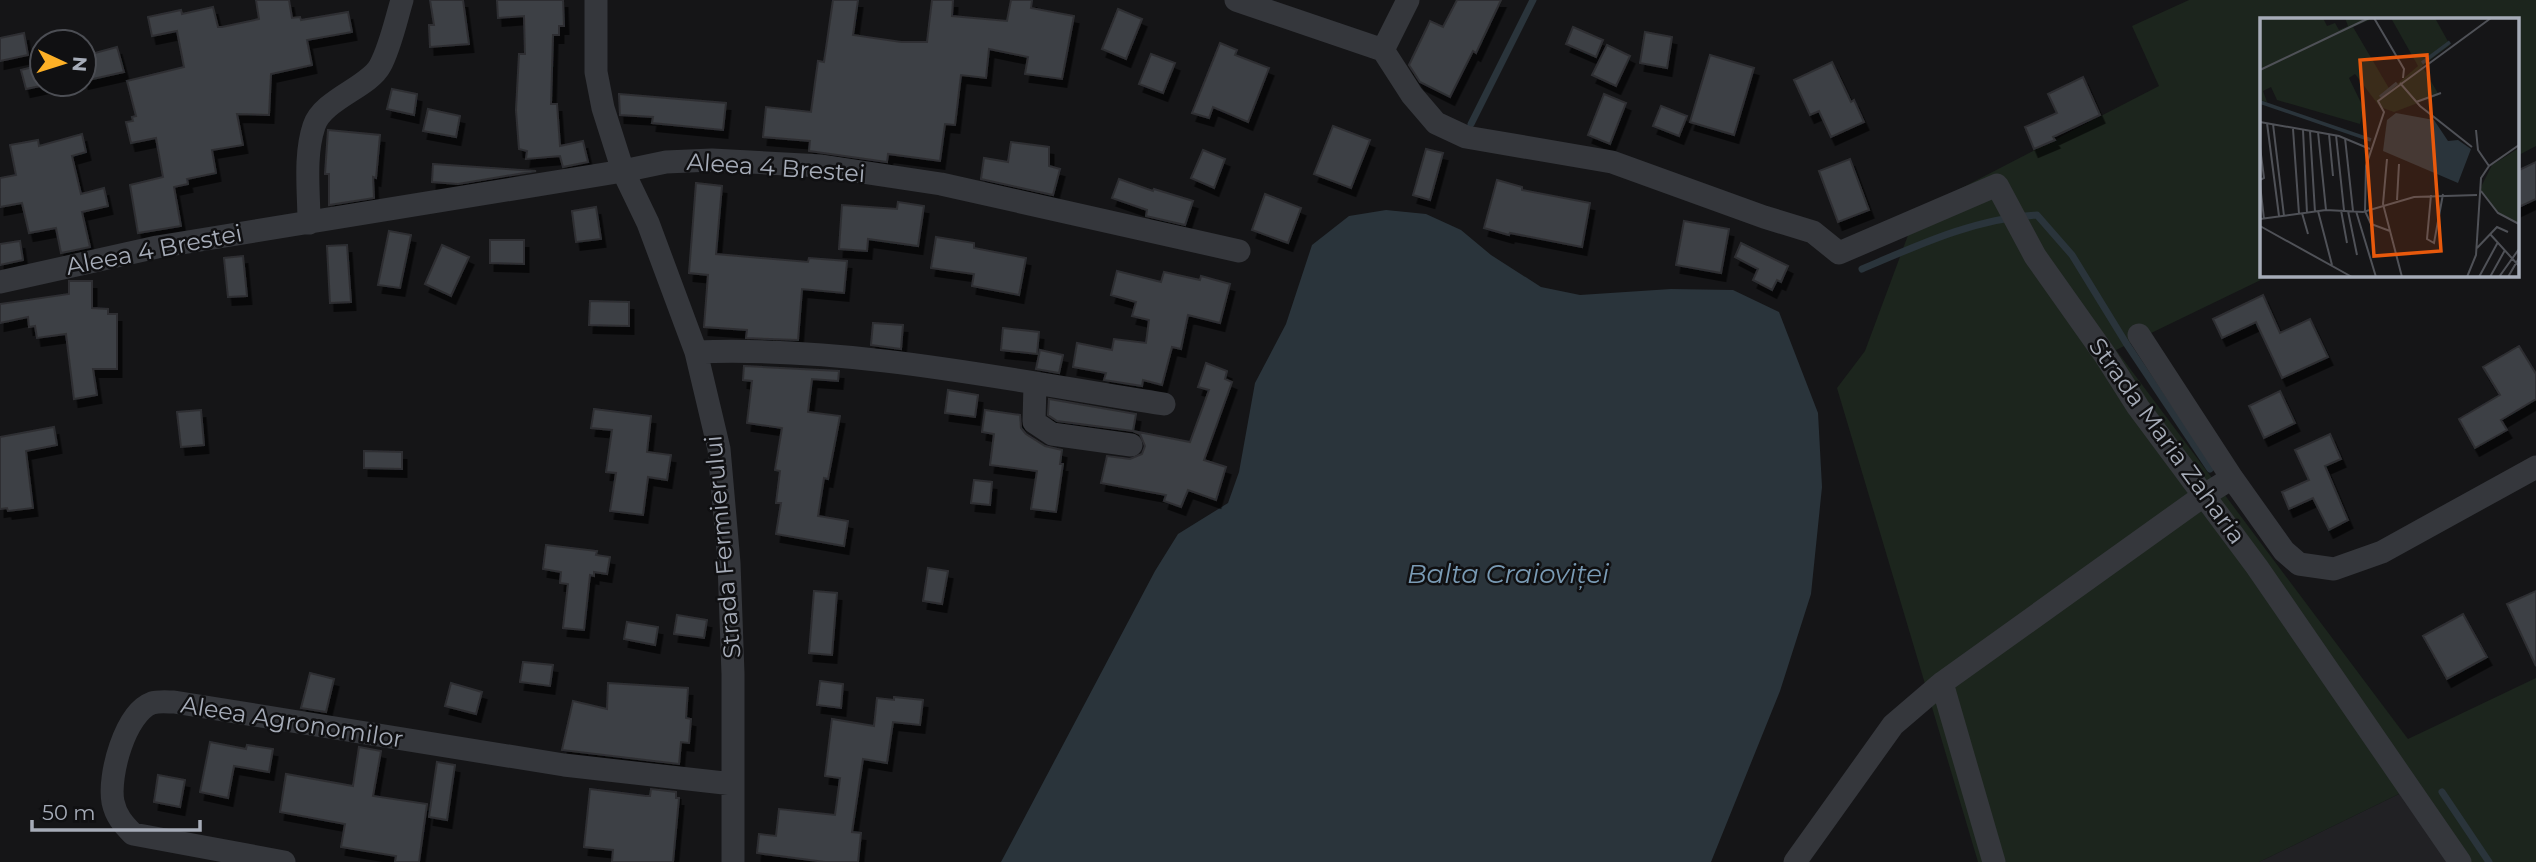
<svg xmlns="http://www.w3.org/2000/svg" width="2536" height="862" viewBox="0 0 2536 862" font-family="Montserrat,sans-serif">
  <defs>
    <filter id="shadow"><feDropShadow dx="4.5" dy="8" stdDeviation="0" flood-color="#0009"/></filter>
  </defs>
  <rect width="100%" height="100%" fill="#151517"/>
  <!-- built -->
  <path fill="#212124" d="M2403 792 2450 862H2259Z"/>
  <!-- green -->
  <path fill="#1c251d" d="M2189 0H2536V146L2517 156V19H2261V275H2271L2116 350 2408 739 2536 678V862H2450L2403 792 2259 862H1978L1837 388 1865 351 1917 211 2159 86 2132 26Z"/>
  <!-- water -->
  <path fill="#2a343b" d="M1386 210 1426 214 1461 230 1491 255 1541 287 1580 295 1671 289 1733 290 1779 312 1818 413 1822 487 1811 594 1780 691 1711 862H1001L1155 571 1178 534 1228 503 1239 472 1255 383 1286 324 1312 245 1349 216Z"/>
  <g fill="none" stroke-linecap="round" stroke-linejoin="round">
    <!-- stream -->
    <path stroke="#2a343b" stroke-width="7" d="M1471 124 1533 0
      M1862 269C1918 245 1976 218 2037 215L2072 255 2126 343 2210 469
      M2442 792 2489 862"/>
  </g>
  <!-- building -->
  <path fill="#3e4044" stroke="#2e2f33" stroke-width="2" filter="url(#shadow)" d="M256 0H289L292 18 300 17 301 20 348 12 352 32 307 40 312 65 271 74 269 115 237 114 243 145 212 150 216 173 187 179 188 184 174 187 181 226 138 233 130 185 163 177 156 138 131 143 126 122 133 121 132 117 136 116 127 81 184 67 177 31 152 36 148 17 181 10 182 14 213 7 218 27H222L259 19Z
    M430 0H463L469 44 430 47 429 25H434Z
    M497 0H563L564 26H559V35H553L551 104H557L560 146 583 141 588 162 563 167 560 156 526 159 527 151 519 149 516 110 519 54H525L524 16 498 18Z
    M833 0H858L853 35 901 42H927L932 0H953L952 16 1007 21 1011 0H1032L1031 8 1074 16 1062 79 1025 74 1028 57 989 49 986 78 961 75 955 125 945 124 940 161 888 154 887 162 809 151 810 141 763 137 766 107 811 112 818 61 824 62Z
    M1457 0H1501L1476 53 1473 51 1450 97 1420 82 1409 65 1430 21 1443 27Z
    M1118 9 1142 19 1126 59 1102 49Z
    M1573 27 1603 40 1596 57 1566 44Z
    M1645 32 1672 37 1667 68 1640 63Z
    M24 33 28 55 0 61V38Z
    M1220 43 1237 50 1235 55 1269 68 1248 122 1213 107 1209 118 1192 113Z
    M1607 45 1630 56 1616 86 1592 75Z
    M117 47 124 72 84 81V56Z
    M1151 54 1175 63 1163 93 1139 84Z
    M1710 55 1754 68 1734 135 1690 122Z
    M1832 62 1851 102 1854 100 1864 122 1831 137 1819 111 1810 115 1794 80Z
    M41 65 42 84 45 85 26 89 21 70Z
    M2083 77 2100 115 2053 137 2055 140 2034 149 2025 127 2057 113 2048 94Z
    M392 89 417 94 414 115 387 109Z
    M619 94 726 103 723 130 652 123 653 117 620 115Z
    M1604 94 1626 103 1610 144 1588 135Z
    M1661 106 1687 116 1679 136 1653 126Z
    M428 109 460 116 456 137 423 131Z
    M1333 126 1370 140 1351 188 1314 174Z
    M328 130 380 135 376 178 373 177 374 198 329 205V174H325Z
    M82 134 86 152 72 156 81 194 104 188 108 206 82 212 90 247 61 253 56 228 29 233 22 203 0 207V178L16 175 10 145 38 140 39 146Z
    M1011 142 1049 147V166L1060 169 1053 195 981 179 984 158 1008 162Z
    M1426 149 1443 153 1430 200 1413 195Z
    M1203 150 1225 159 1214 188 1191 178Z
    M1850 159 1869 210 1838 222 1819 171Z
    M2536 162V199L2517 208V171Z
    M433 164 536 171 458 184 432 182Z
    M1119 179 1153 191 1154 189 1193 201 1185 225 1146 216 1147 210 1112 198Z
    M1497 180 1522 187V190L1590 203 1582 247 1510 233 1509 235 1484 228Z
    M696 183 722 186 716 254 808 262 809 258 847 261 844 293 802 289 798 340 746 338 747 330 704 327 708 275 689 273Z
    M1265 194 1301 208 1288 243 1252 230Z
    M898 202 924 206 918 246 868 239 867 251 839 249 842 205 897 209Z
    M596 207 601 239 576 242 572 211Z
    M1684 221 1729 229 1721 273 1676 265Z
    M389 231 411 235 400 288 378 285Z
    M936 237 974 243V248L1026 258 1019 295 972 286 974 274 931 268Z
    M490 240H524V264L490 263Z
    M20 241 23 260 0 265V244Z
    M1741 243 1788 266 1781 282 1777 280 1772 290 1753 280 1758 269 1735 257Z
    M347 245 351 302 330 303 327 246Z
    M442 245 469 257 451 296 425 284Z
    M243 256 247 296 228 297 224 258Z
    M1117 271 1161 282 1164 272 1200 280 1201 276 1230 284 1220 323 1188 315 1181 349 1172 347 1162 385 1143 380 1142 386 1104 380 1106 373 1073 367 1077 343 1112 350 1114 339 1146 343 1149 320 1132 316 1136 302 1111 295Z
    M69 281H92V308L108 309V314H117V369H93L97 395 74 399 66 334 37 338 35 326 29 327 28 317 0 323V304L69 294Z
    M2263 295 2280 333 2310 319 2328 357 2282 378 2256 322 2222 338 2213 319Z
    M590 301 629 302V326L589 325Z
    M873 323 903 325 901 349 871 345Z
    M1003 328 1039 332 1037 354 1001 350Z
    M2519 346 2536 374V399L2501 420 2507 430 2475 448 2459 419 2500 395 2483 367Z
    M1040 350 1063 355 1059 373 1036 369Z
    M1206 363 1227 371 1225 379 1232 382 1204 460 1226 467 1216 500 1188 490 1181 507 1164 501 1166 495 1101 483 1107 456 1130 459 1142 454 1145 446 1140 434 1133 431 1057 421 1048 415 1049 399 1136 414 1133 431 1190 442 1209 390 1198 387Z
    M744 366 839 371 838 381 812 379 808 412 840 416 828 479 824 478 818 516 848 521 844 546 776 534 781 503H776L780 471 775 470 782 428 747 423 752 381 743 380Z
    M948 390 978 395 975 417 945 413Z
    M2280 391 2295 423 2264 438 2249 406Z
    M594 409 651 416 647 452 671 455 667 480 648 477 643 515 610 511 616 473 606 472 612 430 591 428Z
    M201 410 204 445 181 447 177 412Z
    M985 410 1020 415 1021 428 1026 434 1045 446 1062 450 1060 464H1063L1056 512 1031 509 1037 471 990 465 994 434 982 432Z
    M54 427 57 445 26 451 33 508 8 511 7 508 0 509V437Z
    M2330 434 2341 459 2325 466 2348 520 2329 530 2313 498 2289 509 2282 492 2309 480 2295 450Z
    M364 451 402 452V469L364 468Z
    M974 480 992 482 990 505 971 503Z
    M546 545 597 551 596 555 610 557 607 574 594 572V576L590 575 584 630 563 628 568 584 560 583 561 572 543 569Z
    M928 568 948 571 942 604 923 601Z
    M814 591 837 593 832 655 809 653Z
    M2536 591V666L2507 604Z
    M2463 614 2487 657 2447 679 2423 636Z
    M677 615 707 620 704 638 674 634Z
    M627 622 658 627 655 645 624 639Z
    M523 662 553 665 550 686 520 682Z
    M310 673 334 679 326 712 301 708Z
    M820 681 843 684 841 708 817 705Z
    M451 683 482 692 476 714 445 706Z
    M608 683 688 688 686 718 691 719 689 743 681 742 679 764 562 750 573 701 607 709Z
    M894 697 923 700 920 725 893 722 887 763 863 759 852 832 861 833 858 862H825L757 853 759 834 776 836 779 809 835 815 840 778 825 776 832 719 874 726 877 698 894 700Z
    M210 742 246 749 247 745 273 749 269 772 234 766 228 798 200 792Z
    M359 747 381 751 373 796 427 804 419 862H395L396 856 341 847 345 824 280 812 286 774 353 786Z
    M437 762 455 765 447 820 429 817Z
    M158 775 185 780 180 807 154 802Z
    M590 789 646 796H650L651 789 676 792V798H679L673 862H612L613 850 584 847Z"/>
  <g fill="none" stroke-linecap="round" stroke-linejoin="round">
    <!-- minor -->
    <path stroke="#35373c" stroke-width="23" d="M596 0V72L603 108 623 171 648 223 696 352 719 449 729 563 733 674V862
      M1236 0 1383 50 1412 95 1436 123 1466 137 1612 162 1764 217 1813 232 1839 253 1997 185 2035 256 2105 355 2138 407 2257 567 2460 862
      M1383 50 1408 0
      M309 223C309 192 304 156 314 126 322 100 369 87 380 66 390 48 396 20 402 0
      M0 282 157 247 623 171 666 162 712 160 822 166 941 184 1239 251
      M2139 335 2232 478 2284 551 2299 564 2334 569 2382 552 2536 467
      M696 352C852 346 1010 380 1164 404
      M1035 384 1034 422 1052 434 1131 445
      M1942 683 1994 862
      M284 862 133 834C123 824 116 816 113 802 108 776 125 713 152 703 158 701 168 702 174 702L564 765 733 784
      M1795 862 1893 725 1942 683 2203 496 2232 478"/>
  </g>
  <g text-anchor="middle" stroke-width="5" stroke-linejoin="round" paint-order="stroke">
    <!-- street labels -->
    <g font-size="24" fill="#a6acb8" stroke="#101012">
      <text transform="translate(776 168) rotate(4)" y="8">Aleea 4 Brestei</text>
      <text transform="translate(154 250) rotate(-11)" y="8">Aleea 4 Brestei</text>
      <text transform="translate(2167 441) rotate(54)" y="8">Strada Maria Zaharia</text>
      <text transform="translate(723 547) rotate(-95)" y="8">Strada Fermierului</text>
      <text transform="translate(292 722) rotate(9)" y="8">Aleea Agronomilor</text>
    </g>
    <!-- water labels -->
    <g font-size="26" font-style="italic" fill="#7a9bb5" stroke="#101012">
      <text x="1508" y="583">Balta Craioviței</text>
    </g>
  </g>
  <!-- overview -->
  <g transform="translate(2260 18)">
    <rect width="259" height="259" fill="#151517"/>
    <path d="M0 0H63L67 8 75 5 79 12 88 8 85 0H114L93 9 130 72 158 48 131 0H175L190 27 162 48 179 77 134 94 120 89 95 56 89 60 104 91 100 106 17 82 11 69 3 73 7 84 0 82ZM259 130V205L239 195 220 171 232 147Z" fill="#1c251d"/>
    <path d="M136 95 174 102 188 123 198 122 211 131 198 165 123 133 127 102Z" fill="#2a343b"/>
    <path fill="none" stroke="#2a343b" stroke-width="3.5" d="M162 45 190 24M120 79 137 65M0 84 111 122"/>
    <path fill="none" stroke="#4f5157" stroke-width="2" d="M114 0 144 51 143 60M0 52 109 0M140 65 160 88 212 129M156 84 181 75M0 104 79 118 110 131M7 105 19 198M13 106 24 198M33 111 39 196M43 112 47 195M216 112 218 132 229 148M50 113 55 194M58 114 66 192M69 116 73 158M76 117 84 192M85 120 93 193M0 129 4 160 0 162M127 141 123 186 142 259M0 166 4 201M221 173 238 195 259 206M171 177 167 221 174 225 183 176M137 182 139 146M81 192 87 225M58 193 72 247M88 193 97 237M96 193 116 259M42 195 48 216M0 201 66 192 103 194 154 179 217 177M0 208 92 259M130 213 111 206 105 193 106 148 124 94 118 83 231 0M230 216 259 248M217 230 237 209 248 214M207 259 216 237 221 160 229 148 259 127M219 259 238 224M230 259 245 232M239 259 259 231M248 259 259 240"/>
    <path fill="#e8590c" fill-opacity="0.15" stroke="#e8590c" stroke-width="3.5" d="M167 37 181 233 114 238 100 42Z"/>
    <rect width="259" height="259" fill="none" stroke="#a6acb8" stroke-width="3.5"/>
  </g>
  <!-- north arrow -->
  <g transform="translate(63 63) rotate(94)"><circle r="33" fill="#101012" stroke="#4c4e54" stroke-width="2"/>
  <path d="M0-5L12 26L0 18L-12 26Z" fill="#fdb026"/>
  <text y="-10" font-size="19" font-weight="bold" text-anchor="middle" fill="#a6acb8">N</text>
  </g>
  <!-- scale -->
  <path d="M32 820v10h168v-10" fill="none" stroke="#a6acb8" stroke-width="3.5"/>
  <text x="42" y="820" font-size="21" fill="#a6acb8" stroke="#101012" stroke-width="5" paint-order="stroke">50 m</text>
</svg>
